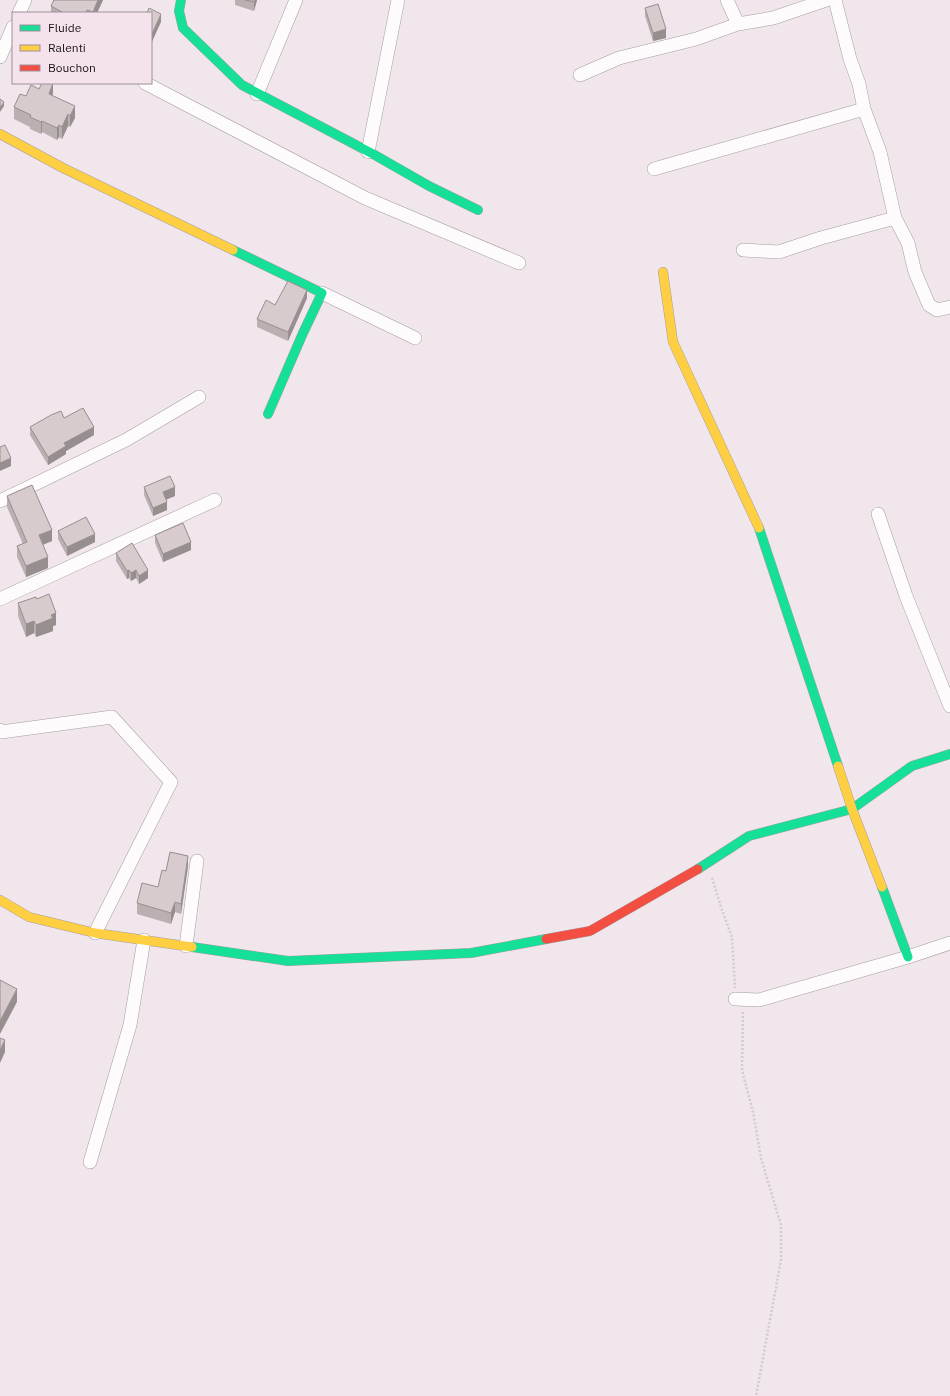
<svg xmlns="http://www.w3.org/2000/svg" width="950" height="1396" viewBox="0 0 950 1396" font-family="'IBM Plex Sans',sans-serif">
  <rect width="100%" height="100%" fill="#f0e6ec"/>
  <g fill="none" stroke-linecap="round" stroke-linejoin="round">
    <defs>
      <path id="street" d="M727 0 738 24
        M835 0 850 59 859 84 864 109 880 152 895 218 908 243 915 272 929 305 937 310 950 307
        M19 13 25 0
        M0 57 13 27
        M580 75 619 58 696 39 738 24 773 18 826 0
        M145 83 365 198 519 263
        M257 94 296 0
        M368 152 398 0
        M654 169 864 109
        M743 250 779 252 821 238 895 218
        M322 293 415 338
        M0 501 126 440 199 397
        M878 514 906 596 950 706
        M0 599 215 500
        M0 730 1 732 112 717 171 782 95 933
        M186 946 197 861
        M735 999 759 1000 908 957 950 943
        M90 1162 130 1025 144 940"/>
      <path id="fast" d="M181 0 179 11 183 28 242 85 373 154 429 186 478 210
        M233 250 322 293 303 333 268 414
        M759 528 838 766
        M698 869 749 836 852 809 912 766 950 754
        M882 887 908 957
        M192 947 288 961 471 953 546 939"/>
      <path id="slow" d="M0 134 63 168 233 250
        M663 272 673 342 759 528
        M838 766 852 809 882 887
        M0 900 29 917 95 933 192 947"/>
      <path id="jam" d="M546 939 590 931 698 869"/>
    </defs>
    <!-- street casing -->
    <use href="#street" stroke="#a59ea2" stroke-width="14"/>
    <!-- fast casing -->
    <use href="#fast" stroke="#a59ea2" stroke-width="10"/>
    <!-- slow casing -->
    <use href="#slow" stroke="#a59ea2" stroke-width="10"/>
    <!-- jam casing -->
    <use href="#jam" stroke="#a59ea2" stroke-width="10"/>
    <!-- path -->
    <path stroke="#cfccce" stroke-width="2.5" stroke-dasharray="2 2" stroke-linecap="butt" d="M712 878 722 910 732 937 735 988
      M743 1012 742 1070 753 1112 761 1158 781 1225V1260L756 1396"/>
    <!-- street -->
    <use href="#street" stroke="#fdfbfc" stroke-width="13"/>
    <!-- fast -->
    <use href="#fast" stroke="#16e098" stroke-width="9"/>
    <!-- slow -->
    <use href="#slow" stroke="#ffcf43" stroke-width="9"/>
    <!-- jam -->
    <use href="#jam" stroke="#f24e42" stroke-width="9"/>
  </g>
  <!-- wall -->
  <path fill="#baafb1" d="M53 0H103L97 13H51V6L53 3Z
    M235 0H257L254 11 235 5Z
    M645 8 666 38 653 41 645 16Z
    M53 83V93L52 96 75 118 70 127 68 126 62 139 59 137 57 140 42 132 41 134 30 129V127L14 119V107L26 96 39 89Z
    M307 298 288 341 257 327V319L275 305Z
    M64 418 94 435 66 451V454L48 465 30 435V427Z
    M144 487 175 496 166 499 167 510 153 516 144 495Z
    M7 496 52 541 43 545 48 568 26 577 17 557V546L23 544 7 507Z
    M58 531 95 542 67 556 58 539Z
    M155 535 191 550 163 562 155 543Z
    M116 553 148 578 139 584 136 578 131 581 129 578 127 579 116 561Z
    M37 599 56 625 53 626V631L36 637 34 633 26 637 18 616V603Z
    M188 866 181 914 175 912 171 924 137 914V903L158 887 166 871Z"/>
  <!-- shaded-wall -->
  <path fill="#978e90" d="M98 0H103L97 13H93Z
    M255 0H257L254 11V2Z
    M161 14V22L151 44V36Z
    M666 29V38L653 41V33Z
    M53 83V93L49 106V94Z
    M4 102V106L0 112V108Z
    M75 106V118L70 127V116Z
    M68 114V126L62 139V127Z
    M42 121V132L41 134V122Z
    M59 125V137L57 140V128Z
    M307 290V298L288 341V332Z
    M94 427V435L66 451V454L48 465V457L64 443Z
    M11 458V466L0 471V463Z
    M175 487V496L163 501V492Z
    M167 502V510L153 516V508Z
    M52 530V541L39 546V535Z
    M95 534V542L67 556V547Z
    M191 542V550L163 562V554Z
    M48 557V568L26 577V566Z
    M129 570V578L127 579V571Z
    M136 570V578L131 581V573Z
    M148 570V578L139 584V576Z
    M56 613V625L53 626V631L36 637V625L51 615Z
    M34 621V633L26 637V624Z
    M188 856V866L181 914V904Z
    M175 902V912L171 924V913Z
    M17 989V1002L0 1034V1021Z
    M5 1040V1052L0 1063V1050Z"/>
  <!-- building -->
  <path fill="#d8cbce" stroke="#978e90" d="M54 0H98L93 12 87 10 86 13H64L51 6Z
    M245 0H255L254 2Z
    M658 4 666 29 653 33 645 8Z
    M149 8 161 14 151 36V13H147Z
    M42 83H53L49 94 75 106 70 116 68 114 62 127 59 125 57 128 42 121 41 122 30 117 31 115 14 107 20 94 26 96 31 85 39 89Z
    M0 99 4 102 0 108Z
    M288 281 307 290 288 332 257 319 266 300 275 305Z
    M83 408 94 427 64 443 66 446 48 457 30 427 51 415 61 411 64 418Z
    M5 445 11 458 0 463V447Z
    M170 476 175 487 163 492 167 502 153 508 144 487Z
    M32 485 52 530 39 535 48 557 26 566 17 546 27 542 7 496Z
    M86 517 95 534 67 547 58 531Z
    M183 523 191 542 163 554 155 535Z
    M132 543 148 570 139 576 136 570 131 573 129 570 127 571 116 553Z
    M49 594 56 613 51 615 53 618 36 625 34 621 26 624 18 603 36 597 37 599Z
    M170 852 188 856 181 904 175 902 171 913 137 903 142 883 158 887 162 870 166 871Z
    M0 980 17 989 0 1021Z
    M0 1038 5 1040 0 1050Z"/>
  <!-- legend -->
  <rect x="12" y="12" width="140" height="72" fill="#f4e2ed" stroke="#9d9098"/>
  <rect x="20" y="25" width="20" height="6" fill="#16e098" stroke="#9d9098"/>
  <text x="48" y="32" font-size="12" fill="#1a1418">Fluide</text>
  <rect x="20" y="45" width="20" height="6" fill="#ffcf43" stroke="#9d9098"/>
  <text x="48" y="52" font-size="12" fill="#1a1418">Ralenti</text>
  <rect x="20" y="65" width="20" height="6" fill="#f24e42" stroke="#9d9098"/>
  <text x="48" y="72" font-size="12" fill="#1a1418">Bouchon</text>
</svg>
